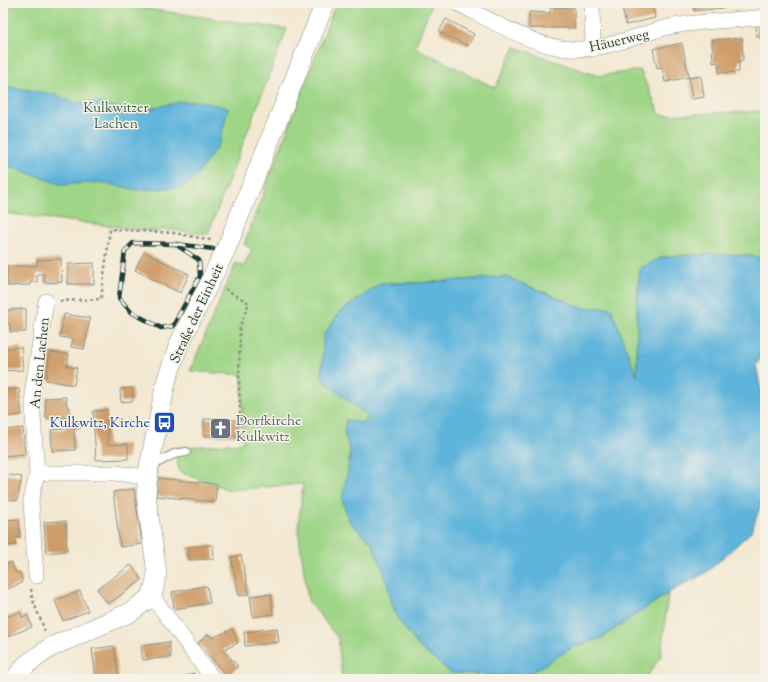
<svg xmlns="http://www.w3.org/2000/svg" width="768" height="682" viewBox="0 0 768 682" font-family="'Sorts Mill Goudy',serif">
  <rect width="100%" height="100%" fill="#f7f3e8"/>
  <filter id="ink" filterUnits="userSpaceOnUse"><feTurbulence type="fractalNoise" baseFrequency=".025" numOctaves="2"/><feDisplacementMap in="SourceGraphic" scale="8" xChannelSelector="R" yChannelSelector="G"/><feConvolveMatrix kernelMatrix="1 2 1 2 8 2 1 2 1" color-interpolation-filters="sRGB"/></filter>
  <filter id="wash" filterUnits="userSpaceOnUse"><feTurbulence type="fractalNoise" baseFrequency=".012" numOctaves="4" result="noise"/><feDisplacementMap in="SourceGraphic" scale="16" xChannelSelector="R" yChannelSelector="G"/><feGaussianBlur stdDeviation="0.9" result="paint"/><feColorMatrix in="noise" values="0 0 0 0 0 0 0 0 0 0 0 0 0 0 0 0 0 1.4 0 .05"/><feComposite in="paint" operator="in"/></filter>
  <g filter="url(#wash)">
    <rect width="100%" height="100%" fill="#f3e8d2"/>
    <!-- green -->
    <path fill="#9fd587" stroke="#5f895e" d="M3 3H140V8L287 29 208 234 161 229 160 232 3 213Z
      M336 3H432L415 47 495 88 515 47 598 76 640 70 660 115 765 111V259L748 255 640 268 637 302V377L610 308H583L506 277 415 283H381L322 379 370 418 360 423 346 420 344 431 350 452 348 470 349 521 372 543 383 570 524 677 573 647 601 638 668 593 661 656 645 679H342L338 638 308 600 298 528 303 484 230 490 179 472 175 448 243 443 242 375 190 371 236 263 244 266 252 249 244 244Z"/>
    <!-- water -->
    <path fill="#5eb4db" stroke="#3e7888" d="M3 86 29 90 56 95 76 103H99L130 112 153 108 179 102 198 101 228 108 220 142 201 170 185 187 137 190 101 182 62 185 7 165 3 158Z
      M704 254 748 255 765 259V352L756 365 765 411V493L751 532 707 572 668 593 601 638 573 647 524 677 451 673 419 647 396 616 383 570 372 543 349 521 342 499 348 470 350 452 344 431 346 420 360 423 370 418 322 379 323 336 340 312 381 283H415L506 277 583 308H611L637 376V302L640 268 663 257Z"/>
    <g id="blocks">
      <!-- building -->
      <path fill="#cf9c68" d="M621 3H652L655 18 626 25Z
        M693 3H724V8L694 11Z
        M551 7H574V28H529V12L550 13Z
        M446 19 474 34 468 46 439 32Z
        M756 25H765V36L757 37Z
        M742 38 743 60 739 61V72L719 73 718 62 713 63 712 40Z
        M682 43 689 77 665 82 662 67 657 68 653 49Z
        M701 76 704 97 692 99 689 78Z
        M144 252 189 274 180 293 135 270Z
        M61 259 62 282 44 283V274H37V282H30V285L7 286V266H37V260Z
        M94 263V284H68V264Z
        M26 309V332H10V325L6 323V312L9 310Z
        M64 314 90 318 84 349 71 347 73 339 60 337Z
        M21 347 23 370 3 371V349Z
        M50 352 69 354 67 366 77 368 74 385 46 380Z
        M132 388 133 401 121 402 120 389Z
        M19 389 22 415 3 417V390Z
        M66 397 67 407H69L70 417 46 418 45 398Z
        M107 410 108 445 128 444V459L96 460 93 411Z
        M204 419 238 420V436H204Z
        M80 421 81 428 74 429 75 450 52 451 51 430 65 429V422Z
        M23 428 25 454 3 456V430Z
        M3 474 22 477 17 501 3 498Z
        M158 478 217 484 215 502 156 496Z
        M134 489 142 544 120 547 113 492Z
        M19 519 20 538H15L16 545 3 546V520Z
        M66 521 67 551 46 553 44 522Z
        M213 545 214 559 189 560 188 547Z
        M241 555 249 594 239 596 231 557Z
        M11 562 16 573H20L22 579 21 583 3 591V566Z
        M131 565 142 580 108 604 97 589Z
        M207 586 210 603 174 609 172 592Z
        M80 591 88 611 63 621 55 600Z
        M271 594 273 614 253 617 250 596Z
        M20 612 22 617 27 615 32 627 4 638 3 618Z
        M277 628 279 642 245 646 244 632Z
        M232 629 238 643 223 650 238 666 227 676 198 643 208 634 212 638Z
        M169 642 171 657 143 660 141 646Z
        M114 646 119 679H96L92 649Z
        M194 673 196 679H178Z"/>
    </g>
  </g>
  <g filter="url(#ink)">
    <use href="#blocks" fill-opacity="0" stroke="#899283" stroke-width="1"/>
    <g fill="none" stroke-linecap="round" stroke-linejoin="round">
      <defs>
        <path id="service" d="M151 466 174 454 186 452"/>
        <path id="minor" d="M457 3C489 19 526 42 561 48 598 54 633 36 668 27 700 20 733 21 765 17
          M592 3 593 49
          M37 473H115L147 477
          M36 576 31 501 37 473 33 416V388L46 301
          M152 596 213 679"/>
        <path id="tertiary" d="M15 679 27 664 51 647 131 612 152 596 157 574 146 495 149 467 166 382 179 344 226 249 325 3"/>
      </defs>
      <!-- service casing -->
      <use href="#service" stroke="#899283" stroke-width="10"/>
      <!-- minor casing -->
      <use href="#minor" stroke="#899283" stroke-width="16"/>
      <!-- tertiary casing -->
      <use href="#tertiary" stroke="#899283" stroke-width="20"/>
      <!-- path -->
      <path stroke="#899283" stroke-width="2.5" stroke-dasharray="3 3" stroke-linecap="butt" d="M225 289 249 303 240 326 239 382 241 440
        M60 301 101 299 110 229 174 233 211 240
        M31 589 32 598 45 631"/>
      <!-- service -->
      <use href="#service" stroke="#fff" stroke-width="8"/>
      <!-- minor -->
      <use href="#minor" stroke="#fff" stroke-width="15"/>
      <!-- tertiary -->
      <use href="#tertiary" stroke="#fff" stroke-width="19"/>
      <defs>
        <path id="rail" d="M133 243 175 244 199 260 200 276 173 326 161 328 131 312 119 298 125 251Z
          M177 244 213 249"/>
      </defs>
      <!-- rail casing -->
      <use href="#rail" stroke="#1f3d34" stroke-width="4.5"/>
      <!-- rail -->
      <use href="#rail" stroke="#f7f3e8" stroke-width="3" stroke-dasharray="9" stroke-linecap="butt"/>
    </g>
  </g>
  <!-- icons -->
  <defs>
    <symbol id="bus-square" viewBox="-11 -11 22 22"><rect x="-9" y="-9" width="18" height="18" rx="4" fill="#1a4fb4" stroke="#f7f3e8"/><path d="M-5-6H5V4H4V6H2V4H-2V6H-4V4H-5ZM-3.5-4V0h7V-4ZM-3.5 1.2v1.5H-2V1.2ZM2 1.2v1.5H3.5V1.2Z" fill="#fff"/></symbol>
    <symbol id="church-square" viewBox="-11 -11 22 22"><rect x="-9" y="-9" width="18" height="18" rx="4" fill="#6b7280" stroke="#f7f3e8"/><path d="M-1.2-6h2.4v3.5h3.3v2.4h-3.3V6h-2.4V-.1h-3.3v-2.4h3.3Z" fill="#fff"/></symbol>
  </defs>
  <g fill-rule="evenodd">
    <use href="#bus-square" x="152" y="410" width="25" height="25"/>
    <use href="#church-square" x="208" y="416" width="25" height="25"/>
  </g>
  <g text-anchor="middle" stroke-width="3" stroke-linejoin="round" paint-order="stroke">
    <!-- street labels -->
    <g font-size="14" fill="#1f3d34" stroke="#f7f3e8">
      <text transform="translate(619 40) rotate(-13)" y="5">Häuerweg</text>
      <text transform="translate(196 313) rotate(-65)" y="5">Straße der Einheit</text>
      <text transform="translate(39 363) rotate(-84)" y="5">An den Lachen</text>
    </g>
    <!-- park labels -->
    <g font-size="14" fill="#395b45" stroke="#f7f3e8">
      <text x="116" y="112">Kulkwitzer<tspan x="116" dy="16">Lachen</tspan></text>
    </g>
    <!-- worship labels -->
    <g font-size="14" fill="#5b616d" stroke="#f7f3e8" text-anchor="start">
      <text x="236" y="425">Dorfkirche<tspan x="236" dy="16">Kulkwitz</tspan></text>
    </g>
    <!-- transit labels -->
    <g font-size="14" fill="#164399" stroke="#f7f3e8" text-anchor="end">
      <text x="150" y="427">Kulkwitz, Kirche</text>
    </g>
  </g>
  <!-- margin -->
  <rect width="768" height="682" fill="none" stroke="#f7f3e8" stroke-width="16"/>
</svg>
